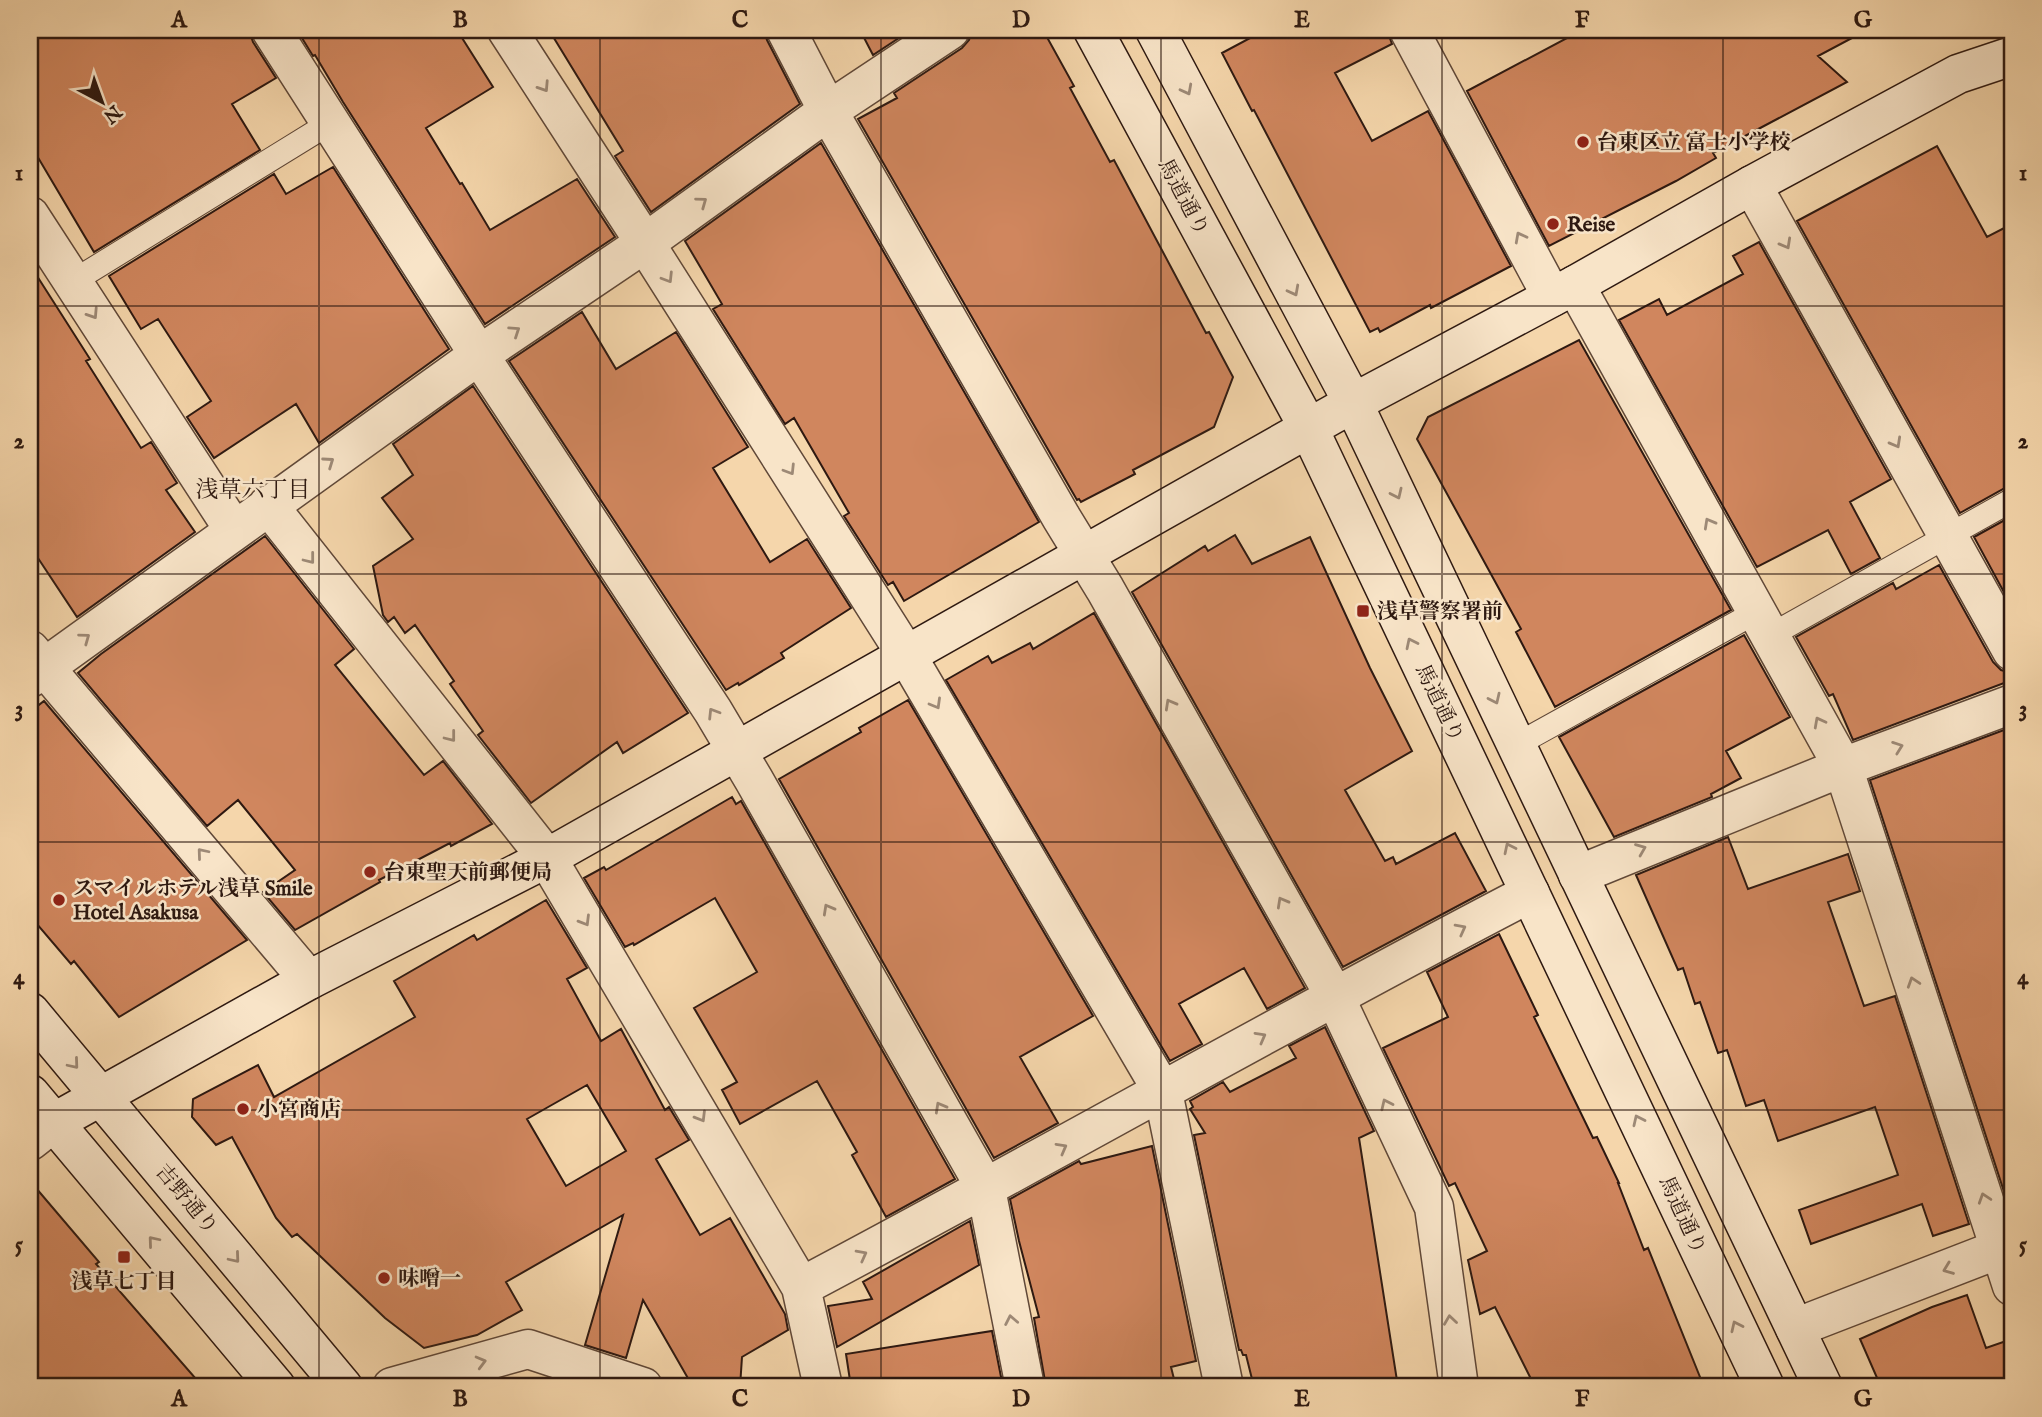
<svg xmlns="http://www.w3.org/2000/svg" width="2042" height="1417" viewBox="0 0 2042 1417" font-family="'IM FELL English','Noto Serif JP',serif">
  <rect width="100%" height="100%" fill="#f5d6ab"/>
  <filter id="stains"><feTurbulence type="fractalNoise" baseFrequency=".00286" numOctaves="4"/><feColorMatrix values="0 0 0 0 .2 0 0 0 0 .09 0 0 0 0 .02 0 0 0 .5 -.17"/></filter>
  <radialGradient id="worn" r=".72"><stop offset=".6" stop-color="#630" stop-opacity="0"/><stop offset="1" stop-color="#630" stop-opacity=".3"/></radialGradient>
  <!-- building -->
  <path fill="#d0865e" stroke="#2e1911" stroke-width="2" fill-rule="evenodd" d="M30 30H249L253 42 276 78 232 104 260 150 94 252 30 144Z
    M297 30H457L493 87 426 128 460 184 462 183 490 230 577 179 615 237 485 324 343 102 315 55 313 56Z
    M549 30H764L767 40 800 104 651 212 615 156 623 151Z
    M860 30H911L873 55Z
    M972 30H1043L1074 86 1070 88 1110 162 1114 160 1206 333 1209 332 1233 377 1214 427 1133 470 1135 474 1081 502 1079 499 1077 500 858 119 897 98 894 93 962 48 969 40Z
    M1265 30H1387L1392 44 1335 73 1372 141 1428 111 1511 266 1431 308 1430 305 1380 332 1378 328 1370 332 1254 110 1252 111 1222 53Z
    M1582 30H1867L1818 56 1847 82 1713 153 1716 158 1676 181 1549 246 1467 91Z
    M821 143 1039 522 904 601 893 582 888 585 844 516 849 513 794 418 785 424 713 309 722 304 685 241Z
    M1937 146 1987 237 2012 224V486L2005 488 1960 513 1797 221Z
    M333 167 449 349 319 443 296 404 214 458 187 417 211 401 158 319 141 329 109 276 274 174 286 194Z
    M1759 242 1891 479 1850 502 1880 558 1851 574 1828 530 1757 567 1619 320 1659 299 1667 315 1743 274 1733 256Z
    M30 265 90 359 86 361 141 448 151 442 177 483 166 490 195 532 77 617 30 546Z
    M582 312 616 369 676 332 748 447 713 468 770 562 807 539 851 608 781 653 784 658 739 685 738 683 726 690 509 361Z
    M1579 340 1731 610 1555 707 1516 632 1521 629 1417 439 1428 417Z
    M473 386 688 713 623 753 617 742 531 803 478 735 483 731 450 684 454 681 415 625 405 633 394 617 388 622 383 615 373 566 413 539 382 498 413 475 393 444Z
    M2012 516V607L1974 537Z
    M1235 535 1252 564 1310 537 1370 668 1412 751 1345 790 1385 861 1393 857 1396 864 1455 833 1486 891 1343 967 1132 592 1205 546 1208 551Z
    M265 536 354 649 335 665 424 775 443 761 492 824 451 846 450 843 379 880 380 882 295 930 263 892 295 870 238 800 207 826 78 673 101 654Z
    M1939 565 1993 662 2001 670 2012 673V683H2004L1853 740 1833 694 1829 696 1796 637 1893 583 1896 589Z
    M1094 613 1305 988 1267 1009 1244 968 1179 1004 1202 1044 1170 1061 946 680 988 656 992 663 1030 643 1033 649Z
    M1744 635 1790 717 1726 751 1741 778 1711 794 1712 797 1614 837 1559 737Z
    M908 700 1093 1016 1020 1057 1058 1123 994 1158 779 779 861 732 859 728Z
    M44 701 247 940 119 1017 74 961 71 964 30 916V712Z
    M2012 727V1209L2010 1210 1870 780Z
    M732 797 736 804 741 801 955 1179 886 1217 852 1155 857 1152 817 1081 740 1124 722 1090 737 1082 694 1008 757 972 715 898 634 945 633 943 625 947 584 878 604 867 606 870Z
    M1728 837 1748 889 1848 854 1860 891 1828 902 1864 1006 1895 996 1969 1224 1933 1236 1922 1204 1811 1244 1799 1210 1898 1175 1875 1107 1778 1141 1764 1100 1746 1106 1727 1050 1718 1053 1700 1002 1695 1004 1683 968 1678 970 1636 875Z
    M546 900 587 968 567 979 601 1041 621 1029 665 1110 669 1107 689 1140 656 1159 700 1235 730 1218 785 1314 788 1330 742 1357 740 1387H693L643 1300 626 1358 585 1345 623 1215 506 1282 522 1310 477 1335 424 1348 385 1318 297 1234 292 1237 276 1218 232 1137 216 1145 192 1117 193 1099 258 1065 274 1097 415 1017 394 981 474 935 477 940ZM587 1085 626 1151 566 1186 527 1119Z
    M1499 934 1538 1015 1534 1017 1593 1138 1597 1137 1619 1183H1618L1644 1250 1648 1248 1704 1387H1535L1495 1307 1480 1314 1468 1260 1487 1251 1455 1183 1449 1186 1383 1048 1448 1017 1427 972Z
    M1325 1027 1374 1131 1359 1138 1398 1387H1254L1246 1355H1243L1241 1350H1239L1194 1135 1205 1133 1190 1109 1193 1107 1190 1101 1223 1082 1230 1092 1296 1058 1289 1046Z
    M1152 1146 1196 1361 1171 1367 1176 1387H1046L1034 1318 1039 1317 1019 1241 1010 1199 1079 1161 1081 1164Z
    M30 1181 99 1262 96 1264 203 1387H30Z
    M970 1221 979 1265 837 1347 828 1306 872 1299 863 1282Z
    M1967 1295 1986 1348 2006 1341 2012 1359V1387H1881L1860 1339 1932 1307Z
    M992 1331 1003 1387H851L846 1354Z"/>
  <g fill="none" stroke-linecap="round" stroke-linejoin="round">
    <defs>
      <path id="lane" d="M72 282 330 123
        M1771 635 2012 500
        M1516 745 1758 611"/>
      <path id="street" d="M271 30 479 355 713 711 754 780 986 1189 1025 1387
        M507 30 645 243 907 656 1163 1092 1224 1387
        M786 30 828 111 1061 517 1105 589 1334 995 1434 1207 1459 1387
        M1409 30 1552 297
        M1752 185 2012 651
        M30 216 234 530
        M1575 285 1843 767 2012 1286
        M268 505 547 858 801 1287 823 1387
        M30 650 309 980
        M30 678 479 355 645 243 828 111 950 30
        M1578 875 1843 767 2012 704
        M30 1141 53 1123
        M801 1287C1045 1158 1285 1020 1530 893
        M1795 1328 2012 1244
        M392 1387 528 1349 643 1387"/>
      <path id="secondary" d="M1093 30 1309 429 1765 1387
        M1155 30 1353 403 1823 1387
        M30 1012 343 1387
        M30 1094 276 1387
        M53 1123 309 980 547 858 1353 403 1575 285 1752 185 1958 74 2012 56"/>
    </defs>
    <!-- lane casing -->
    <use href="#lane" stroke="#604838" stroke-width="25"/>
    <!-- street casing -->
    <use href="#street" stroke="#604838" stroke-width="41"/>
    <!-- secondary casing -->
    <use href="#secondary" stroke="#2e1911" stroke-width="41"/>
    <!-- lane -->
    <use href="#lane" stroke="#f8e4c8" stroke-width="23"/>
    <!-- street -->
    <use href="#street" stroke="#f8e4c8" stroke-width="38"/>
    <!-- secondary -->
    <use href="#secondary" stroke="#f8e4c8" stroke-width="38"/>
  </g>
  <!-- one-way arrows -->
  <defs><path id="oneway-chevron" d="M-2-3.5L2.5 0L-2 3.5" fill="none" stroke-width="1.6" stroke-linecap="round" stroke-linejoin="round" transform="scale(1.75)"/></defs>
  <g stroke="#9d8976">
    <use href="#oneway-chevron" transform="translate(544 87) rotate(57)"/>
    <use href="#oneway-chevron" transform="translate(1187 90) rotate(62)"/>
    <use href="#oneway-chevron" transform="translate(702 202) rotate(-36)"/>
    <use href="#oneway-chevron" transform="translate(1520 237) rotate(-118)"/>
    <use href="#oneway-chevron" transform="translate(1786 244) rotate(61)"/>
    <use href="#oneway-chevron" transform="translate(668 278) rotate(58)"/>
    <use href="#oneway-chevron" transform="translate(1294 291) rotate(62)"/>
    <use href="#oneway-chevron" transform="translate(93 314) rotate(57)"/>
    <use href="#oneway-chevron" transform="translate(515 331) rotate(-34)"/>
    <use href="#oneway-chevron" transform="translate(1896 443) rotate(61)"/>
    <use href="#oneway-chevron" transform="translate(329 462) rotate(-35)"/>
    <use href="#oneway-chevron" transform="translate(790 470) rotate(58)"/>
    <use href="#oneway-chevron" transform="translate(1397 494) rotate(65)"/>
    <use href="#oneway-chevron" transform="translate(1709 523) rotate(-119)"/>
    <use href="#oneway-chevron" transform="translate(310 559) rotate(52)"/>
    <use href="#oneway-chevron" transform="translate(85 638) rotate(-36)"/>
    <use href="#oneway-chevron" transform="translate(1411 643) rotate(-116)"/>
    <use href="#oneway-chevron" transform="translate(1495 699) rotate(65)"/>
    <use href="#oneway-chevron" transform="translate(936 704) rotate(60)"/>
    <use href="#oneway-chevron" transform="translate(1170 704) rotate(-119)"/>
    <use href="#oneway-chevron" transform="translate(713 713) rotate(-122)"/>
    <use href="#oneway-chevron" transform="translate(1819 722) rotate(-118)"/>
    <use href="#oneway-chevron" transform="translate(451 737) rotate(52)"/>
    <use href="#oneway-chevron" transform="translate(1898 747) rotate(-20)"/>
    <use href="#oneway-chevron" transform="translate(1509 848) rotate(-116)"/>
    <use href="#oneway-chevron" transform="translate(1641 849) rotate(-22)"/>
    <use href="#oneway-chevron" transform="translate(202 853) rotate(-130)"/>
    <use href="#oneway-chevron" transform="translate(1282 902) rotate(-119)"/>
    <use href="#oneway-chevron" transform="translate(828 909) rotate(-119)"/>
    <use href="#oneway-chevron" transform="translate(585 921) rotate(59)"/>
    <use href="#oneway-chevron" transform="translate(1461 929) rotate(-28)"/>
    <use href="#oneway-chevron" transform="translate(1913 982) rotate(-108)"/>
    <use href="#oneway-chevron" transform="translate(1261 1037) rotate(-29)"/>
    <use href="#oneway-chevron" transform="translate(74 1064) rotate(50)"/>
    <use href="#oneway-chevron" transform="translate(1386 1104) rotate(-115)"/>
    <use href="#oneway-chevron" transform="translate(940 1107) rotate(-119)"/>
    <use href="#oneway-chevron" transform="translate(701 1117) rotate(59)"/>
    <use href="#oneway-chevron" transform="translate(1638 1120) rotate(-115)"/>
    <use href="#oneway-chevron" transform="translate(1062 1148) rotate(-29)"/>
    <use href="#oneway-chevron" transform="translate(1984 1198) rotate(-108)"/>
    <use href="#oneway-chevron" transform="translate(153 1241) rotate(-130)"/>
    <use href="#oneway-chevron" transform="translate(862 1255) rotate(-28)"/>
    <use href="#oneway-chevron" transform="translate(235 1258) rotate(50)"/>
    <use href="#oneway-chevron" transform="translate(1948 1269) rotate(159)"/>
    <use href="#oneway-chevron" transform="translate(1011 1320) rotate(-101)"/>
    <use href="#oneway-chevron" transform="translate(1450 1320) rotate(-98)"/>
    <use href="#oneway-chevron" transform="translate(1736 1326) rotate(-115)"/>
    <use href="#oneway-chevron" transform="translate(481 1362) rotate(-15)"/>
  </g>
  <!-- grid -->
  <path fill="none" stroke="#2e1911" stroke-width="2" stroke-opacity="0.55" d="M319 30V1387M600 30V1387M881 30V1387M1161 30V1387M1442 30V1387M1723 30V1387M30 306H2012M30 574H2012M30 842H2012M30 1110H2012"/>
  <!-- markers -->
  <g fill="#8f2418" stroke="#f8e4c8" stroke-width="2.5">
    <circle cx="1583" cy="142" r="7"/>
    <circle cx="1553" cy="224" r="7"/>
    <rect x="1356" y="604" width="14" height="14" rx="3.5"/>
    <circle cx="370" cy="872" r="7"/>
    <circle cx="59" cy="900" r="7"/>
    <circle cx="243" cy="1109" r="7"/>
    <rect x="117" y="1250" width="14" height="14" rx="3.5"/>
    <circle cx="384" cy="1278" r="7"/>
  </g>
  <g text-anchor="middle" stroke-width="5" stroke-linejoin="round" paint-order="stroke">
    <!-- poi labels -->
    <g font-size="21" font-weight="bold" fill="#2e1911" stroke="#f8e4c8" text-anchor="start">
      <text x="1597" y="149">台東区立 富士小学校</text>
      <text x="1567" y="231">Reise</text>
      <text x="1377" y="618">浅草警察署前</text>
      <text x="384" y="879">台東聖天前郵便局</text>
      <text x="73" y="895">スマイルホテル浅草 Smile<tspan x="73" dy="24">Hotel Asakusa</tspan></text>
      <text x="257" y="1116">小宮商店</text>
      <text x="398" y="1285">味噌一</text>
      <text x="124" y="1288" text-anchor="middle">浅草七丁目</text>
    </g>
    <!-- street labels -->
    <g font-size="21" fill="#2e1911" stroke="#f8e4c8">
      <text transform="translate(1184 197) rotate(62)" y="7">馬道通り</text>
      <text transform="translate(1440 703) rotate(64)" y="7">馬道通り</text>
      <text transform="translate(187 1199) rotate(50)" y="7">吉野通り</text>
      <text transform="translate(1683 1215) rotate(65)" y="7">馬道通り</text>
    </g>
    <!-- neighbourhood labels -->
    <g font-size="23" fill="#2e1911" stroke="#f8e4c8">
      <text x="253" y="497">浅草六丁目</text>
    </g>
  </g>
  <!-- margin -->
  <rect width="2042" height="1417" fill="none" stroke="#f5d6ab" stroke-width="77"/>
  <!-- north arrow -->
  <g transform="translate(102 102) rotate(139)" stroke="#f8e4c8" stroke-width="5" paint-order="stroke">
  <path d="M0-5L12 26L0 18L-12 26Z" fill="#2e1911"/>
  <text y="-10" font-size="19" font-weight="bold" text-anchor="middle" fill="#2e1911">N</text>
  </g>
  <rect x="38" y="38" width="1966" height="1340" fill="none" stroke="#2e1911" stroke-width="2.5"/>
  <g font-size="23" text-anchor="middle" font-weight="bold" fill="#2e1911">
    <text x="179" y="27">A</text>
    <text x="460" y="27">B</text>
    <text x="740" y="27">C</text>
    <text x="1021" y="27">D</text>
    <text x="1302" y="27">E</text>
    <text x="1582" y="27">F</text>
    <text x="1863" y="27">G</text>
    <text x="19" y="180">1</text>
    <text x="2023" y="180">1</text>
    <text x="19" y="448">2</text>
    <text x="2023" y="448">2</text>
    <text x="19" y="716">3</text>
    <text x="2023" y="716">3</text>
    <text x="19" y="984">4</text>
    <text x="2023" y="984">4</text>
    <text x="19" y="1252">5</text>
    <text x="2023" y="1252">5</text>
    <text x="179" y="1406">A</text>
    <text x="460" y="1406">B</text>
    <text x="740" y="1406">C</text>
    <text x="1021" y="1406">D</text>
    <text x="1302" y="1406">E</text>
    <text x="1582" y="1406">F</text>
    <text x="1863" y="1406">G</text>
  </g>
  <rect width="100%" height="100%" filter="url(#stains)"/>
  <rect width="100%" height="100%" fill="url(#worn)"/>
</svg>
